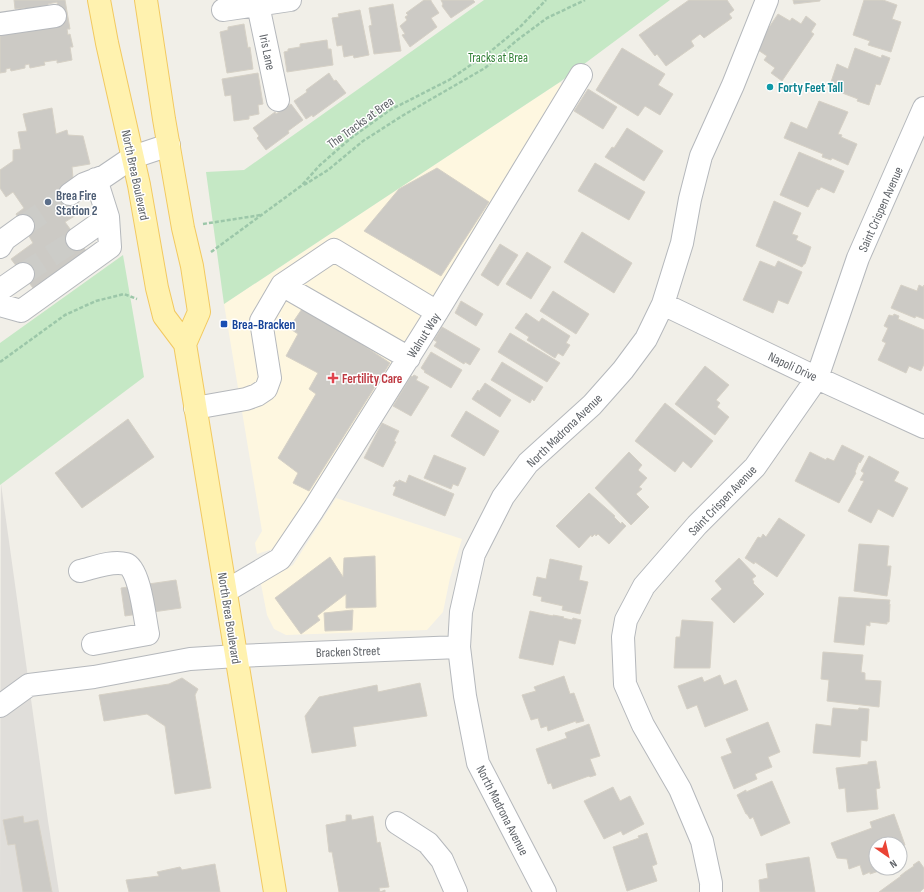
<svg xmlns="http://www.w3.org/2000/svg" width="924" height="892" viewBox="0 0 924 892" font-family="'Sofia Sans Condensed',sans-serif">
  <rect width="100%" height="100%" fill="#f1efe8"/>
  <!-- commercial -->
  <path fill="#fef7e0" d="M560 82 566 90 276 548 257 554 255 543 262 531 224 304Z
    M336 498 462 539 450 578 443 612 427 630 286 635 274 629 267 615 260 579 278 574 293 565Z"/>
  <!-- industrial -->
  <path fill="#e0deda" d="M1 484 48 821 59 892H0Z"/>
  <!-- green -->
  <path fill="#c5e8c5" d="M484 0H670L560 82 224 304 206 172 244 170Z
    M123 255 144 377 0 485V343Z"/>
  <!-- building -->
  <path fill="#cccac5" stroke="#d6d1c6" d="M14 0H65L70 29H67L68 35 70 34 73 47H70L72 60 57 63V60L44 62 45 65 30 68 29 64 25 65V68L11 71 10 68 6 69V72L0 73V34L9 32V34L61 25 57 2 48 4V6L25 10V8L15 9Z
    M424 0H431V1L439 13 431 18 437 27 410 47 402 35 405 34 400 26 407 20 405 17 408 15 406 13Z
    M441 0H473L475 2 451 18 442 6 443 4Z
    M689 0H727L734 10 729 14 732 18 704 38 700 34 691 41 694 46 666 66 657 54 655 56 639 35Z
    M793 0H820V1L794 4Z
    M864 0H883L897 5 892 19 901 22 891 52 868 45 870 41 853 35Z
    M393 4 401 51 374 54 369 26 372 25 369 8Z
    M360 10 369 55 354 58 353 55 344 57 342 45 337 46 332 18 339 17 338 14Z
    M778 14 790 21 792 18 801 24 806 16 816 24 811 32 814 34 782 81 771 73 775 68 764 60 767 56 755 48Z
    M244 24 248 48 250 47 253 69 227 73 220 32 228 30V27Z
    M327 40 328 49H331L333 65 287 72 284 52 288 51V49L300 47V44Z
    M622 48 665 74 658 85 673 94 660 115 645 106 638 116 596 90Z
    M855 48 881 58 882 55 890 58 880 85 876 84 869 105 857 101 858 99 837 91 839 88 830 85 837 64 848 69Z
    M258 73 263 104 258 105 259 114 249 116V119L234 121 231 95 225 96 222 79Z
    M329 73 334 81 336 80 346 93 313 117 312 115 306 119 294 101 307 92 306 90Z
    M588 89 617 107 603 129 574 111Z
    M819 101 848 112 838 134 842 135 841 137 857 144 848 165 832 158 831 160 822 157 823 154 784 138 791 122 807 129Z
    M291 104 303 120 288 131 289 133 266 150 257 138 259 136 253 128 275 112 276 114Z
    M52 108 56 134 67 130 68 135 83 136 90 164 72 167 73 178 64 185 81 212 65 222 89 255 36 292 11 259 33 243 16 214 24 208 13 192 6 197 0 188V170L13 161V150L21 149 18 132 27 131 23 114Z
    M627 128 663 151 644 181 605 157 612 147 614 148Z
    M799 152 844 171 834 193 821 187 819 190 817 189 808 207 780 195Z
    M595 163 645 192 629 220 578 191Z
    M437 168 489 202 441 276 364 231 399 189Z
    M774 201 801 213 792 234 798 236 796 240 811 247 805 264H804L802 267 756 246Z
    M582 232 632 263 614 293 564 262Z
    M500 244 518 255 498 286 481 275Z
    M527 252 551 267 531 299 506 284Z
    M760 261 775 267 778 261 802 272 788 304 778 300 773 313 743 300Z
    M901 285 917 291 919 285 923 287 924 285V319L916 316 915 318 891 308Z
    M553 291 589 314 576 334 540 311Z
    M461 301 483 314 476 326 455 313Z
    M304 306 390 363 309 491 293 483 298 473 278 458 316 394 309 389 318 373 286 356 298 334 289 328Z
    M526 313 539 322 542 318 570 336 566 343 570 345 563 356 558 353 555 358 527 340 529 337 515 328Z
    M894 314 899 316 898 319 924 330V364L921 371 909 366 906 373 878 360 886 343 882 341 888 328 884 326 889 315 893 316Z
    M442 327 480 349 470 365 465 362 464 364 434 346 437 342 434 340Z
    M510 333 560 363 547 382 498 352Z
    M431 352 462 370 451 388 424 372 425 371 421 368Z
    M502 362 543 387 534 401 532 399 530 403 491 380Z
    M705 366 729 385 716 400 720 403 717 407 729 417 715 435 675 404Z
    M414 375 418 377 416 380 429 387 411 416 393 406 411 376 412 377Z
    M485 383 511 400 500 417 472 399 478 390 479 392Z
    M665 403 713 441 691 468 683 461 675 472 635 441Z
    M466 411 499 431 484 456 451 436Z
    M128 419 154 457 82 508 55 473Z
    M382 423 399 431 394 441 396 442 383 467 364 458Z
    M842 445 864 456 860 463 859 462 855 472 856 473 839 503 795 481 810 452 826 460 827 458 834 461Z
    M629 452 642 465 638 470 647 478 639 487 642 489 636 494 649 507 631 525 595 488Z
    M434 455 466 468 458 486 453 484 451 489 424 478Z
    M869 456 899 472 894 481 908 488 893 517 878 509 871 523 848 511 864 481 860 480 864 473 861 471Z
    M409 475 454 494 445 516 393 495 396 487 393 486 396 481 398 482 399 480 406 483Z
    M589 493 615 516 614 517 621 524 622 522 626 526 609 544 598 534 596 536 595 534 592 537 591 535 579 548 556 526Z
    M779 518 805 535 777 577 755 562 754 564 745 558 758 537 761 538 763 534 766 537Z
    M859 544 889 546 887 566H891L890 576 887 596 854 591Z
    M375 556 376 607 346 608V594L317 616 320 620 301 634 275 598 330 557 343 577 344 558Z
    M739 558 756 576 752 579 754 582 753 583 764 594 734 623 711 599 722 589 715 581Z
    M550 559 582 566 579 580 588 582 580 614 562 610 563 606 541 601 542 597 533 595 537 577 546 579Z
    M176 580 181 608 125 616 121 588Z
    M839 597 890 600 889 605 890 604 889 622H887V624L870 622V626L866 625 864 645 834 642Z
    M353 610 352 630 325 631 324 613Z
    M530 611 553 616V615L564 617 563 618 572 620 573 618 581 620 575 644 559 640 553 665 519 658Z
    M682 620 713 622 710 668H674L676 637H680Z
    M823 652 863 655 861 672 865 673V680L881 681 879 707 827 701 829 680 821 679Z
    M720 675 724 685 736 680 748 710 705 727 697 705 687 709 678 686 702 677 704 682Z
    M564 676 570 694 574 693 584 721 576 723V721L548 731 547 726 541 728 538 718 531 720 522 695 536 691 534 687Z
    M182 678 198 689 195 695 211 788 175 794 165 726 147 714 104 721 99 695 169 684Z
    M420 683 427 716 353 727 356 746 312 753 305 716 319 697 377 685 378 692Z
    M833 708 858 710 859 708 869 709 867 741 861 740 860 757 813 753 816 724 831 726Z
    M768 722 780 752 768 757 772 767 755 774 757 779 734 789 721 757 732 753 726 739Z
    M589 724 600 756 590 759 596 775 590 777 589 776 553 789 551 783 548 784 536 749 567 738 565 733Z
    M876 761 880 788 876 789 878 809 847 812 845 788 839 789 836 768 868 764V762Z
    M772 781 790 823 761 836 753 817 750 819 747 814H746L737 795 746 790V792Z
    M613 787 620 801 630 796 644 824 623 835 621 831 604 839 584 801Z
    M894 814 905 845 900 847V844H876V868H888L870 874V872L863 875 860 865 849 869 847 859 837 858 831 843 872 828 870 822Z
    M346 815H351L352 820 373 816 377 843 380 842 389 887 379 888 380 892 385 890V892H339L332 852H329L326 825 346 821Z
    M23 816 24 823 38 820 52 892H23L15 844 8 845 3 820Z
    M647 833 657 864 652 866 657 881 627 891 613 847 639 838 638 836Z
    M809 857 815 892H760L759 880 768 878 766 864Z
    M919 861 924 868V888L920 892H879L901 876H900L905 872 914 866 913 865Z
    M215 864 220 892H129L126 880 159 876 157 872 180 867 182 870Z"/>
  <g fill="none" stroke-linecap="round" stroke-linejoin="round">
    <!-- minor-tunnel -->
    <path stroke="#ccccc8" stroke-width="22" stroke-dasharray="22 11" stroke-linecap="butt" d="M23 226 70 194
      M23 274 77 239"/>
    <defs>
      <path id="minor" d="M258 5 278 100
        M223 10 290 0
        M0 24 55 16
        M70 194 84 184 105 176 133 157 169 145
        M77 239 108 217
        M0 247 5 239 23 226
        M282 285 409 358
        M0 290 23 274
        M663 304 817 378 924 427
        M0 305 21 311 110 247 108 217 96 179
        M195 408 246 399 257 395 266 389 270 378 261 321 282 285 334 250 437 312
        M80 571C93 568 112 560 126 564 140 568 145 621 148 634L93 644
        M226 591 280 559 313 510 437 312 581 75
        M0 706 29 685 94 677 190 659 237 656 459 647
        M397 823 428 843 442 860 456 892
        M545 892 478 763 465 696 459 647 461 612 474 554 503 497 528 463 592 405 623 370 646 339 663 304 682 243 690 199 701 156 733 85 767 0
        M711 892V883L702 841 680 789 643 725 625 684 623 637 626 620 644 586 697 525 755 467 817 378 858 258 924 108"/>
      <path id="major" d="M99 0 107 43 139 185 157 288 164 316 185 344 275 892
        M146 0 164 119 183 228 192 266 199 312 185 344"/>
    </defs>
    <!-- minor casing -->
    <use href="#minor" stroke="#b5b8bc" stroke-width="24"/>
    <!-- major casing -->
    <use href="#major" stroke="#f2c960" stroke-width="24"/>
    <!-- path -->
    <path stroke="#9cc7a9" stroke-width="2.5" stroke-dasharray="4 2" stroke-linecap="butt" d="M304 185 328 170 363 141 402 116 485 68 516 41 547 18 585 0
      M203 224 261 215
      M211 252 301 186 320 165 351 138 390 110 449 80 491 51 520 27 546 0
      M0 362 65 315 87 305 96 301 124 294 137 299"/>
    <!-- minor -->
    <use href="#minor" stroke="#fff" stroke-width="22"/>
    <!-- major -->
    <use href="#major" stroke="#fff2af" stroke-width="22"/>
  </g>
  <!-- markers -->
  <circle fill="#0f9aa8" stroke="#fff" stroke-width="1.5" cx="770" cy="87" r="4"/>
  <circle fill="#5c6f8a" stroke="#fff" stroke-width="1.5" cx="48" cy="202" r="4"/>
  <rect fill="#1a4fb4" stroke="#fff" stroke-width="1.5" x="220" y="320" width="8" height="8" rx="2"/>
  <path fill="#e0444e" stroke="#fff" stroke-width="1.5" d="M331 372h4v4h4v4h-4v4h-4v-4h-4v-4h4z"/>
  <g text-anchor="middle" stroke-width="3" stroke-linejoin="round" paint-order="stroke">
    <!-- street labels -->
    <g font-size="13" fill="#5f6368" stroke="#fff">
      <text transform="translate(268 52) rotate(78)" y="5">Iris Lane</text>
      <text transform="translate(360 122) rotate(-36)" y="5">The Tracks at Brea</text>
      <text transform="translate(136 175) rotate(78)" y="5">North Brea Boulevard</text>
      <text transform="translate(880 209) rotate(-66)" y="5">Saint Crispen Avenue</text>
      <text transform="translate(423 335) rotate(-58)" y="5">Walnut Way</text>
      <text transform="translate(793 366) rotate(25)" y="5">Napoli Drive</text>
      <text transform="translate(564 430) rotate(-44)" y="5">North Madrona Avenue</text>
      <text transform="translate(722 500) rotate(-46)" y="5">Saint Crispen Avenue</text>
      <text transform="translate(230 618) rotate(81)" y="5">North Brea Boulevard</text>
      <text transform="translate(348 651) rotate(-2)" y="5">Bracken Street</text>
      <text transform="translate(503 810) rotate(63)" y="5">North Madrona Avenue</text>
    </g>
    <!-- park labels -->
    <g font-size="13" fill="#348238" stroke="#fff">
      <text x="498" y="62">Tracks at Brea</text>
    </g>
    <!-- culture labels -->
    <g font-size="13" font-weight="bold" fill="#0d838f" stroke="#fff" text-anchor="start">
      <text x="778" y="92">Forty Feet Tall</text>
    </g>
    <!-- service labels -->
    <g font-size="13" font-weight="bold" fill="#4e5e75" stroke="#fff" text-anchor="start">
      <text x="56" y="200">Brea Fire<tspan x="56" dy="15">Station 2</tspan></text>
    </g>
    <!-- transit labels -->
    <g font-size="13" font-weight="bold" fill="#164399" stroke="#fff" text-anchor="start">
      <text x="232" y="329">Brea-Bracken</text>
    </g>
    <!-- health labels -->
    <g font-size="13" font-weight="bold" fill="#be3a42" stroke="#fff" text-anchor="start">
      <text x="342" y="383">Fertility Care</text>
    </g>
  </g>
  <!-- north arrow -->
  <g transform="translate(888 856) rotate(146)"><circle r="19" fill="#ffffff" stroke="#bfc1c3"/>
  <path d="M0-3L7 15L0 10L-7 15Z" fill="#ea4335"/>
  <text y="-6" font-size="11" font-weight="bold" text-anchor="middle" fill="#5f6368">N</text>
  </g>
</svg>
